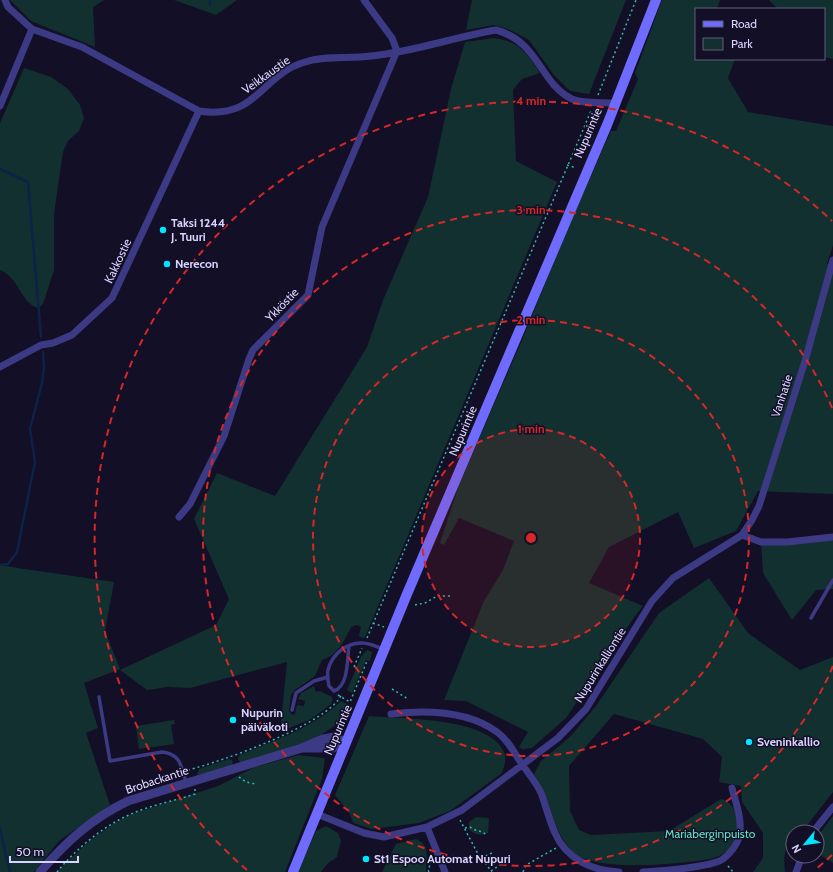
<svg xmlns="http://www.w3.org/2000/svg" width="833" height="872" viewBox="0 0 833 872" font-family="Cabin,sans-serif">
  <rect width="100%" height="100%" fill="#130f26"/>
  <!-- green -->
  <path fill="#12302f" d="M10 0H104L93 7 95 47 31 21Z
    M174 0H237L216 15Z
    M472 0H626L589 94 570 91 554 75 529 40 508 29 494 25 466 30Z
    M662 0H720L717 9H696V59H735L728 78 748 112 833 126V245L827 264 833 263V494L758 491 736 531 694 548 678 512 609 547 589 583 643 606 635 616 566 718 532 748 522 749 519 747 528 732 466 701 444 700 484 601 503 570 514 541 459 518 444 545 440 543 459 485 522 340 570 223 611 131H616L638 79 635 73Z
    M769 0H833V59L824 57V9H778Z
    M494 38C520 42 526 52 540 73L522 79 513 90 516 161 557 182 365 637 362 638 359 636 361 627 357 625 351 627C345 640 337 656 322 660L315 676 295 690 291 695 289 711 292 715 295 714 297 705 304 706 305 701 298 699 301 693 314 686 316 692 320 691 332 697 333 700 331 704 311 719 280 732 287 662 190 688 168 687 147 690 120 670 216 625 229 599 194 519 217 473 275 496 367 347 383 300 428 197 451 89 465 42Z
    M24 68 51 77 68 89 80 105 84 118 79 131 68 141 63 152 54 214V270L43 304 39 308C21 305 20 278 0 270V123Z
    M833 537V589L816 590 792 620 763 573 761 542Z
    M0 564 11 567 114 582 105 631 120 669 84 683 98 728 86 733 110 805 59 841 34 872H0Z
    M709 578 748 633 800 670 833 657V792L802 832H793V839C783 845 784 862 785 872H753L763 858V833L742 802 741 786 719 782 722 757 703 739 614 714 569 766 570 811 579 830 591 835 669 831 721 799C742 804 741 838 727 851 722 855 717 857 711 859 674 864 607 872 576 855 568 848 561 837 557 828 547 810 546 793 534 774L541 761 570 737 596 706 659 613Z
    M367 650 372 652 370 661 366 660 352 693 347 690 361 657Z
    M341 701 351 706C330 743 279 750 241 763L238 759 239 755C275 740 312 729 341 701Z
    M369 716C402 719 489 717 504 752 507 759 504 767 502 773L450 811 419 823 372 829 353 823 350 814 335 795Z
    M174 720 175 724 171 725 174 744 139 749 136 726Z
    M299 755 325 758 322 779 285 872H57L89 841 113 824 131 814 218 786 255 767Z
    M229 759 232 760 233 765 199 775 197 774 199 769Z
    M833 816V863L817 853V837Z
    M476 817 489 818 488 833C481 836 474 835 469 829V822Z
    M326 826 338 833 341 841 337 857 328 863 321 872H298L316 831Z
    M416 839C432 846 425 860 426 872H382L396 844Z"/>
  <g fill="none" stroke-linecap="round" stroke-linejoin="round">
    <!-- stream -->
    <path stroke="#0c2248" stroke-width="2.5" d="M210 5V0
      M0 169 28 182 41 337
      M0 565 8 564 17 552 35 462 30 429 42 383 44 368 43 352
      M0 829 10 872"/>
    <!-- path -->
    <path stroke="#2fb8b0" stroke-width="1.5" stroke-dasharray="2 3" stroke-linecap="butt" d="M598 95 636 0
      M567 165 576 168
      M415 605 425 603 437 596H451
      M373 623 384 627
      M367 638 591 111
      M354 667 362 648
      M392 689 408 699
      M338 695 350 702 367 661
      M188 770C220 762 329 724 342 694
      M239 777 246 782 255 784
      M460 820 478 854 492 872
      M465 828 470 827C476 832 483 830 487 836
      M481 858 494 852
      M728 866 733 872
      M491 871 500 865
      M57 872C76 849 103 826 131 814 151 805 174 801 195 794V789
      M429 872 428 870 432 860
      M523 872 526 865 556 848"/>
    <!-- service -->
    <path stroke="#3d3a85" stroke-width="3.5" d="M811 618 833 580
      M349 646C347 658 349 686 334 691L329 686C328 681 327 675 328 670 332 654 347 642 363 643 369 643 377 647 384 649
      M99 697 110 761 162 752C181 754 181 766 186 782
      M292 710 296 693 314 681 328 677"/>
    <!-- minor -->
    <path stroke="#3d3a85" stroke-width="7" d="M5 0 8 7 32 29 82 47 199 111C258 120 260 75 305 62 325 55 349 59 371 56 413 52 454 37 496 30 540 42 539 83 572 99 583 104 602 102 614 103
      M0 106 32 29
      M0 367 41 345 53 343 72 335 112 298 199 111
      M179 517 190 504 224 436 249 359 253 350 308 295 322 227 397 51 392 38 364 0
      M742 535 752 520 759 506 805 361 833 260
      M391 714C425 710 468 711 497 732 507 739 514 752 521 763 528 773 536 782 541 793 546 806 549 820 555 833 566 859 593 871 619 872
      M317 814 364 833 384 837 427 827 462 810 558 738 586 709 652 601 673 578 742 535 761 542H787L833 537
      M427 827 445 872
      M813 832 833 807
      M643 872C659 871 712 867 723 859 729 855 737 845 739 837 743 821 736 804 732 788
      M796 872 802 856"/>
    <!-- tertiary -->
    <path stroke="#3d3a85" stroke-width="9" d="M304 748H333L346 743
      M40 872C67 841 91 819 128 801L302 748 323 739 335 737 346 743"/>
    <!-- secondary -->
    <path stroke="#6f6bff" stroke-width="10" d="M293 872 407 594 607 125 656 0"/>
  </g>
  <!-- distance rings -->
  <circle cx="531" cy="538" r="109" fill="#d62828" fill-opacity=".12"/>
  <g fill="none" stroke="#d62828" stroke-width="2" stroke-dasharray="7 5">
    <circle cx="531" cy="538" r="109"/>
    <circle cx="531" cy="538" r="218"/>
    <path d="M833 666A328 328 0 1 1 833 410"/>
    <path d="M832 855A437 437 0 0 1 815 870M247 870A437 437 0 1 1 832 221"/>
  </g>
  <!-- markers -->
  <g fill="#00e5ff" stroke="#130f26" stroke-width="1.5">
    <circle cx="163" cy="230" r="4"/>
    <circle cx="167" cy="264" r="4"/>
    <circle cx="233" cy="720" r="4"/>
    <circle cx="749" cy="742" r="4"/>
    <circle cx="366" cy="859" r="4"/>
  </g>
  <g text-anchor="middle" stroke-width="3" stroke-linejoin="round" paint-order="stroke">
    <!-- street labels -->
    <g font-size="12" fill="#d9d4ff" stroke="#130f26">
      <text transform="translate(266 75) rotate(-36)" y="4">Veikkaustie</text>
      <text transform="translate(588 133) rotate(-67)" y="4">Nupurintie</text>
      <text transform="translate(118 261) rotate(-65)" y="4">Kakkostie</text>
      <text transform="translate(282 305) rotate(-46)" y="4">Ykköstie</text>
      <text transform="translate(782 396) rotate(-72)" y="4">Vanhatie</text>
      <text transform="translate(463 431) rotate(-67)" y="4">Nupurintie</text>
      <text transform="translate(600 665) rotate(-58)" y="4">Nupurinkalliontie</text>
      <text transform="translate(338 730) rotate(-67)" y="4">Nupurintie</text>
      <text transform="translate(157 780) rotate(-18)" y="4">Brobackantie</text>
    </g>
    <!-- poi labels -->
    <g font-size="12" font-weight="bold" fill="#d9d4ff" stroke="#130f26" text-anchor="start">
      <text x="171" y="227">Taksi 1244<tspan x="171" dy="14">J. Tuuri</tspan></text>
      <text x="175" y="268">Nerecon</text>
      <text x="241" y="717">Nupurin<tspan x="241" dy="14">päiväkoti</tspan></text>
      <text x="757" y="746">Sveninkallio</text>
      <text x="374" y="863">St1 Espoo Automat Nupuri</text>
    </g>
    <!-- park labels -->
    <g font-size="12" fill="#5fe0c0" stroke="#130f26">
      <text x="710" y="838">Mariaberginpuisto</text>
    </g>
  </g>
  <circle cx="531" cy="538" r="6" fill="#d62828" stroke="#130f26" stroke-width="2"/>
  <g font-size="12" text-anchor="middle" font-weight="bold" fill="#d62828" stroke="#130f26" stroke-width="3" stroke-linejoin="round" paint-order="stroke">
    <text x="531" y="105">4 min</text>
    <text x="531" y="214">3 min</text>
    <text x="531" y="324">2 min</text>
    <text x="531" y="433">1 min</text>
  </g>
  <!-- legend -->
  <rect x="695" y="8" width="130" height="52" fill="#130f26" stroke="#625e7d"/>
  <rect x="703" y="21" width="20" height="6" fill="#6f6bff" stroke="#625e7d"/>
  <text x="731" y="28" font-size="12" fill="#d9d4ff">Road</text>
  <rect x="703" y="38" width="20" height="12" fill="#12302f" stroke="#625e7d"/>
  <text x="731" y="48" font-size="12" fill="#d9d4ff">Park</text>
  <!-- north arrow -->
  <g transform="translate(805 844) rotate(241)"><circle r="19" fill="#130f26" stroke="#625e7d"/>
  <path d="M0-3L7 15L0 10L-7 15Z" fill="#00e5ff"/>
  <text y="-6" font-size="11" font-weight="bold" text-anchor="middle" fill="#d9d4ff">N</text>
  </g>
  <!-- scale -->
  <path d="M10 856v6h68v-6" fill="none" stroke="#d9d4ff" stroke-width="2"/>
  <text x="16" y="856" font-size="12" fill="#d9d4ff" stroke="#130f26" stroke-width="3" paint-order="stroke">50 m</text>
</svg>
